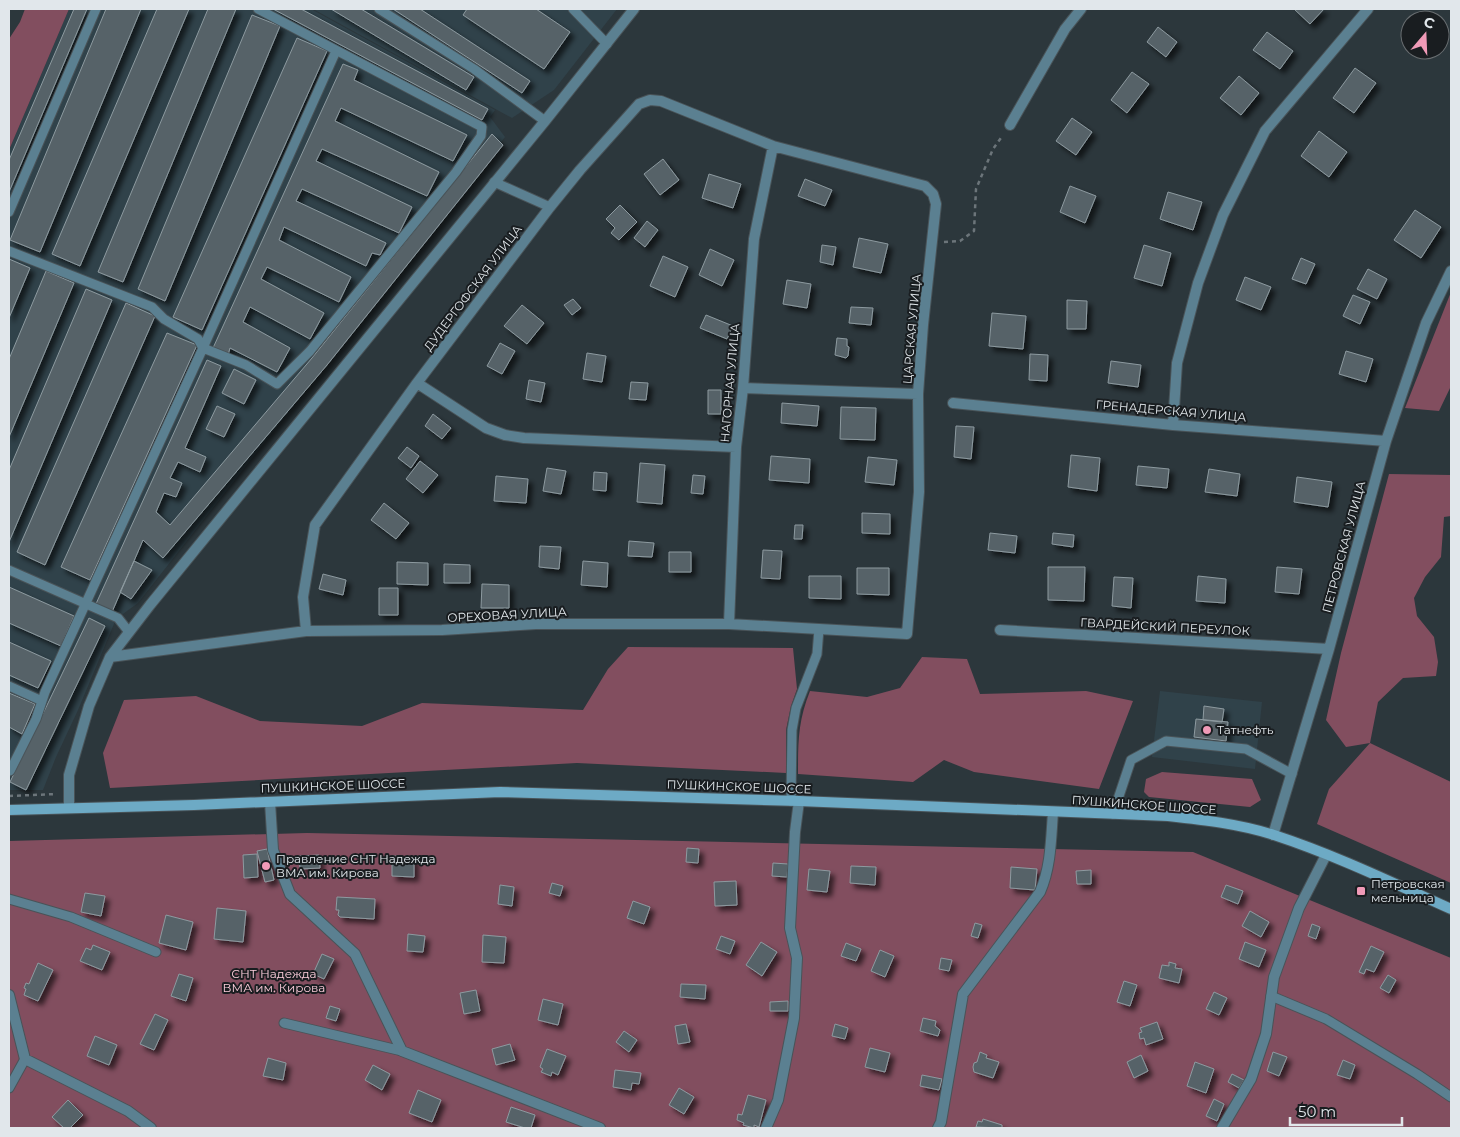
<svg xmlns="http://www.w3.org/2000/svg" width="1460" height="1137" viewBox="0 0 1460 1137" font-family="Montserrat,sans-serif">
  <defs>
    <filter id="shadow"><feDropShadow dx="4.5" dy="4.5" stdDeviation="2.5" flood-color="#0009"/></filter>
  </defs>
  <rect width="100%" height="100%" fill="#2c373c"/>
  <!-- built -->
  <path fill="#30424a" d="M69 9H311L495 110 490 117 505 137 138 603 116 619 78 710 56 757 43 790H9V150Z
    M313 9H617L554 90 512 118Z
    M1160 691 1262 702 1255 769 1152 757Z"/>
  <!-- green -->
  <path fill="#824e5f" d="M25 9H69L9 150V39L20 22Z
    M1451 292V386L1439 411 1405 408Z
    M1389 474 1451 475V516L1444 517 1441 557 1425 577 1414 598 1417 616 1434 637 1438 662 1436 676 1403 678 1378 702 1370 743 1451 782V883L1317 824 1329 789 1370 743 1346 747 1326 720 1341 653Z
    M628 647 793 648 797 689 791 706 786 730V773L577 763 110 788 103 753 124 700 196 696 260 721 362 726 422 703 583 710 608 669Z
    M922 657 967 659 980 694 1086 691 1133 701 1099 789 974 772 944 760 913 782 798 774C798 742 798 721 810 691L867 697 900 688Z
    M1162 772 1252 779 1261 800 1250 807 1149 797 1144 792 1146 779Z
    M307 833 1193 852 1451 958V1128H9V841Z"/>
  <!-- building -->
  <path fill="#566267" stroke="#8d9aa0" filter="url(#shadow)" d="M74 9H87L9 192V160Z
    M106 9H141L40 252 10 240Z
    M157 9H189L80 266 52 254Z
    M208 9H236L123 282 98 272Z
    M273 9H301L488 109 482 120Z
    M331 9H361L474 77 466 90Z
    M393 9H420L530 81 522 93Z
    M467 9H536L570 32 544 69 463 15Z
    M1294 9H1324L1310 24Z
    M252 15 280 26 165 301 138 289Z
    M1158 27 1177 42 1166 57 1147 42Z
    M1267 32 1293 51 1280 69 1253 50Z
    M297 38 327 51 202 330 173 317Z
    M343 64 358 70 354 80 467 135 453 161 341 108 335 121 439 172 427 196 322 149 316 161 412 207 399 233 302 189 296 201 386 243 380 255 372 253 366 266 284 227 279 240 351 277 339 302 267 267 261 279 324 313 310 339 250 307 243 322 290 348 277 372 230 348 228 355 213 348Z
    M1355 68 1376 83 1354 113 1333 98Z
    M1132 72 1149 84 1127 113 1111 100Z
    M1239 76 1259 93 1241 115 1220 98Z
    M1072 118 1092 132 1076 155 1056 141Z
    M1319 131 1347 152 1329 177 1301 156Z
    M492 134 503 145 327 365 163 558 143 540 112 612 95 606 207 360 221 366 185 448 206 457 200 472 178 462 170 478 182 483 176 497 164 493 156 512 170 525 312 358Z
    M663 159 679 180 660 195 644 174Z
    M709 174 741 184 733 208 702 198Z
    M805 179 832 190 825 206 798 196Z
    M1070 186 1096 196 1085 223 1060 212Z
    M1168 192 1202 202 1193 230 1160 219Z
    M620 205 637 222 619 240 611 233 615 228 606 219Z
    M1415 210 1441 227 1421 258 1394 240Z
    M647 221 658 230 645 247 634 238Z
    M859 238 888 244 881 273 853 267Z
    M822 245 836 247 833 265 820 262Z
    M1144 245 1171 253 1162 286 1134 278Z
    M710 249 734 260 722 286 699 275Z
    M663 256 688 267 675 297 650 286Z
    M1301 258 1315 264 1306 284 1292 279Z
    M9 259 30 268 9 318Z
    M1368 269 1387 279 1377 299 1357 289Z
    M46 271 74 283 9 437V359Z
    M1245 277 1271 287 1261 310 1236 300Z
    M787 280 811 284 807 308 783 304Z
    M86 289 112 300 9 542V470Z
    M1353 295 1370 302 1360 324 1343 316Z
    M573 299 581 308 572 315 564 305Z
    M1067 300 1087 301 1086 329H1067Z
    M126 303 155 316 45 565 17 552Z
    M522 305 544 323 527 344 504 326Z
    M851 307 873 308 871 325 849 323Z
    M992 313 1026 316 1023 349 989 346Z
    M706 315 733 326 727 339 700 328Z
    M167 333 197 345 90 580 61 567Z
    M837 338 847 339V346L849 347 848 356 846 358 835 355Z
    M500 343 515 351 502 374 487 366Z
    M1346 351 1373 359 1366 382 1339 374Z
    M587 353 606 356 602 382 583 379Z
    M1030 354 1048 355 1047 381 1029 380Z
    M1111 361 1141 365 1138 387 1108 383Z
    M234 369 256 380 244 404 222 393Z
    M529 380 545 383 541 402 526 399Z
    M631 382 648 383 646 400 629 399Z
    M708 390H721V414H708Z
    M782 403 819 406 817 426 781 423Z
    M217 406 235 414 224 437 206 429Z
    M841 407 876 408 875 440 840 439Z
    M433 414 451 428 442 439 425 426Z
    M956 426 974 427 971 459 954 457Z
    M407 447 419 456 411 468 398 458Z
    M1071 455 1100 458 1097 491 1068 487Z
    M771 456 810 459 809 483 769 480Z
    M868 457 897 460 894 485 865 482Z
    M420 461 438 475 423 493 406 479Z
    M640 463 665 465 662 504 637 502Z
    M1138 466 1169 469 1167 488 1136 485Z
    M547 468 566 471 561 494 543 491Z
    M1209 469 1240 474 1237 496 1205 492Z
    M594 472 607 473 606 491 593 490Z
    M693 475 705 476 703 494 691 493Z
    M496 476 528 479 526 503 494 501Z
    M1297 477 1332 482 1328 507 1294 502Z
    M384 503 409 523 396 539 371 520Z
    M862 513 890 514V534L862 533Z
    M795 525H803L802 539H794Z
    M990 533 1017 536 1015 553 988 550Z
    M1053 533 1074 535 1073 547 1052 544Z
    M629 541 654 543 652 557 628 556Z
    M540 546 561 547 559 569 539 567Z
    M763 550 782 551 780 579 761 578Z
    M669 552H691V572H669Z
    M134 561 152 570 131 599 120 592Z
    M583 561 608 563 607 587 581 585Z
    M397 562 428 563V585L397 584Z
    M444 564 470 565V583H444Z
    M1048 567H1085L1084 601 1048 600Z
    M1277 567 1302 569 1299 594 1275 592Z
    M857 568H889V595L857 594Z
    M323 574 346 580 343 595 319 589Z
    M809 576H841V599L809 598Z
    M1198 576 1226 579 1225 603 1196 601Z
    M1114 577 1133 578 1131 608 1112 606Z
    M482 584 509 585V608H481Z
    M9 587 74 616 61 646 9 623Z
    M379 588H398V615H379Z
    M89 618 105 626 26 790 10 782Z
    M9 642 51 661 38 688 9 675Z
    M9 693 35 704 22 734 9 727Z
    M1204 706 1224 709 1222 722 1203 720Z
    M1196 719 1228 722 1226 741 1194 737Z
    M687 848 699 849 698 863 686 862Z
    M267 849 274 880 265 882 257 851Z
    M257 854 258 877 244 878 243 855Z
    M319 855 320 868 300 869 299 856Z
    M392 856 414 857V877L392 876Z
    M773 863 788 864 787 877 772 876Z
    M851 866 876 867 875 885 850 883Z
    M1011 867 1037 869 1035 890 1010 888Z
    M809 869 830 871 827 892 807 890Z
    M1091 870V884H1077L1076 871Z
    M736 881 737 905 715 906 714 882Z
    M552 883 563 886 560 896 549 893Z
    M500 885 514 887 512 906 498 904Z
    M1226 885 1243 891 1238 904 1221 897Z
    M85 893 105 896 101 916 81 912Z
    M337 897 375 899 374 919 340 917 338 915 339 910H336Z
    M633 901 650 907 644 924 627 918Z
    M217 908 246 911 243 942 214 939Z
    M1250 911 1269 922 1261 937 1242 926Z
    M166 915 193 922 186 950 159 943Z
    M975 923 982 925 978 938 971 936Z
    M1312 924 1320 927 1316 939 1308 936Z
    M408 934 425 936 423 952 407 951Z
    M483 935 506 937 504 963 482 962Z
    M721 936 735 941 730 954 716 949Z
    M761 942 777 952 762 976 746 965Z
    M1245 942 1266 950 1259 967 1239 959Z
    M846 943 861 949 856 961 841 956Z
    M93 945 110 952 102 970 80 961 86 948 91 950Z
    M1371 946 1384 952 1374 972 1366 969 1364 974 1359 972Z
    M880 950 894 956 885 977 871 971Z
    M322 954 334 959 324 979 313 974Z
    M941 958 952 960 949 971 939 969Z
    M1169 962 1176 964 1175 968 1182 969 1179 983 1159 978 1162 965 1169 966Z
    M38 963 53 970 38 1001 24 995 26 989 24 988 26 983 29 984Z
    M179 974 193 978 186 1001 171 996Z
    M1388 975 1396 980 1389 993 1380 988Z
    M1124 981 1137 985 1130 1006 1117 1002Z
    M681 984 706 985 705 999 680 997Z
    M476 990 480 1011 464 1014 460 993Z
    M1214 992 1227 998 1219 1015 1206 1009Z
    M543 999 563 1004 558 1025 538 1020Z
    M788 1001V1011H770V1002Z
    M330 1006 340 1009 336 1021 326 1018Z
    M155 1014 168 1020 154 1050 140 1044Z
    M923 1018 936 1021 935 1026 940 1030 938 1036 920 1031Z
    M1157 1022 1163 1039 1146 1045 1144 1038 1140 1039 1139 1033 1142 1032 1140 1028Z
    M686 1024 690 1042 678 1044 675 1026Z
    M835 1024 848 1028 845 1039 832 1036Z
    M624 1031 637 1040 629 1052 616 1042Z
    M95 1036 117 1045 109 1065 87 1056Z
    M510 1044 515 1060 496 1065 492 1049Z
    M870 1048 890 1053 885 1072 865 1067Z
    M547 1049 566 1056 558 1075 552 1072 551 1076 541 1072 543 1069 540 1067Z
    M980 1052 987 1055 986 1058 999 1062 993 1078 974 1072 973 1067 974 1063 977 1062Z
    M1273 1052 1287 1057 1279 1076 1267 1071Z
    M1141 1055 1148 1071 1134 1078 1127 1062Z
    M268 1058 286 1063 283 1080 263 1076Z
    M1343 1060 1355 1065 1350 1079 1337 1075Z
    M1195 1062 1214 1069 1206 1093 1187 1086Z
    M373 1065 390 1074 382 1090 365 1080Z
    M615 1070 641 1073 639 1084 632 1083 631 1090 613 1087Z
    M1232 1074 1244 1080 1239 1088 1228 1082Z
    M922 1075 942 1079 939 1090 920 1086Z
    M679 1088 694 1097 684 1114 669 1105Z
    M418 1090 441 1100 432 1122 409 1113Z
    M748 1095 766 1100 759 1127 754 1125V1128L743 1125 744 1123 737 1120 738 1114 742 1115Z
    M1214 1099 1224 1104 1217 1121 1206 1116Z
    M68 1100 83 1115 70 1128H64L52 1117Z
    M511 1107 535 1115 531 1128H525L506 1122Z
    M983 1119 1002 1125V1128L976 1127 978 1121 982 1122Z"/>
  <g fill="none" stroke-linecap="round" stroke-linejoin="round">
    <defs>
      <path id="service" d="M258 9 482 127 481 136 456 172 310 351 277 384 246 365 203 348 336 51
        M379 9 474 69 545 121
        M573 9 607 44
        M494 182 550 207
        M9 212 96 9
        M9 251 152 307 164 319 198 339 203 348 45 692 36 719 10 771H9
        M9 570 118 618 129 632
        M9 686 42 701
        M791 801 792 730 796 708 817 654 819 629
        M1113 814 1131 760 1166 741 1246 749 1292 774
        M9 899 71 917 156 952
        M1271 996 1326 1019 1417 1074 1451 1097
        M284 1023 402 1051
        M9 1088 25 1059"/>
      <path id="minor" d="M1010 125 1065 29 1081 9
        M417 383 486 428 505 435 524 438 736 447
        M743 388 918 394
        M953 403 1173 425 1386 441
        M1173 425 1177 363 1198 283 1223 215 1265 131 1368 9
        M729 624 736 447 743 388 754 239 773 146
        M1000 630 1329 649
        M110 657 306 631 442 630 536 624H729L907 634 919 492 918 394 923 325 936 204 933 194 925 186 773 146 661 101 650 100 639 104 580 170 550 207 417 383 315 525 303 597 306 631
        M270 802 273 850 290 894 355 954 402 1051 600 1128
        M69 808V775L89 706 110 657 150 605 545 121 634 9
        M1273 835 1329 649 1386 441 1426 323 1451 271
        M9 995 25 1059 128 1111 151 1128
        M766 1128 778 1100 794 1018 797 958 790 928 795 832 799 801
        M938 1128 941 1122 963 994 1040 892C1051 867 1051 839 1053 812
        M1222 1128 1251 1079 1266 1034 1274 977 1299 908 1326 855"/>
      <path id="secondary" d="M9 810 194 805 500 792 799 801 1168 816C1204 820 1240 824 1274 835 1335 855 1393 883 1451 909"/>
    </defs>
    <!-- service casing -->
    <use href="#service" stroke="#495358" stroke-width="11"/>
    <!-- minor casing -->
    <use href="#minor" stroke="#495358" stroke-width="12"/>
    <!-- secondary casing -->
    <use href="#secondary" stroke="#495358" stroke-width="12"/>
    <!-- path -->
    <path stroke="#6c757a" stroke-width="2.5" stroke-dasharray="4 4" stroke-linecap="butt" d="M944 242 960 241 974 231 976 189 993 149 1003 135
      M9 796 57 794"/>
    <!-- service -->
    <use href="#service" stroke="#5b8091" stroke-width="9"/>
    <!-- minor -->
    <use href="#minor" stroke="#5b8091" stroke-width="10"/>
    <!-- secondary -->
    <use href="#secondary" stroke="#6daac5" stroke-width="10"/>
  </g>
  <!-- markers -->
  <g fill="#f09ab7" stroke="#191d20" stroke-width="2">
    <circle cx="1207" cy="730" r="5"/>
    <circle cx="266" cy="866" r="5"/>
    <rect x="1356" y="886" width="10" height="10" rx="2.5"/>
  </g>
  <g text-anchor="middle" stroke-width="4" stroke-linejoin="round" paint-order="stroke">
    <!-- street labels -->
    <g font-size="12" fill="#e1e7eb" stroke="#191d20">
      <text transform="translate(473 288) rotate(-53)" y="4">ДУДЕРГОФСКАЯ УЛИЦА</text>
      <text transform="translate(912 329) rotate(-85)" y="4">ЦАРСКАЯ УЛИЦА</text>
      <text transform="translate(730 383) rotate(-85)" y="4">НАГОРНАЯ УЛИЦА</text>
      <text transform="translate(1171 411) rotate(5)" y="4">ГРЕНАДЕРСКАЯ УЛИЦА</text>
      <text transform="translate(1344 547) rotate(-75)" y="4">ПЕТРОВСКАЯ УЛИЦА</text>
      <text transform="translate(507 615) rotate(-3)" y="4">ОРЕХОВАЯ УЛИЦА</text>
      <text transform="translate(1165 627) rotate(3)" y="4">ГВАРДЕЙСКИЙ ПЕРЕУЛОК</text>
      <text transform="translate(333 786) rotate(-2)" y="4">ПУШКИНСКОЕ ШОССЕ</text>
      <text transform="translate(739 787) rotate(2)" y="4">ПУШКИНСКОЕ ШОССЕ</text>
      <text transform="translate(1144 805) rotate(4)" y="4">ПУШКИНСКОЕ ШОССЕ</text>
    </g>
    <!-- poi labels -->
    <g font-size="12" fill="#e1e7eb" stroke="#191d20" text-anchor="start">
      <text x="1217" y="734">Татнефть</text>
      <text x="276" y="863">Правление СНТ Надежда<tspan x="276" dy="14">ВМА им. Кирова</tspan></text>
      <text x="1371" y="888">Петровская<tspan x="1371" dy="14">мельница</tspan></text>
    </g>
    <!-- park labels -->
    <g font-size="12" fill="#fccddb" stroke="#191d20">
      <text x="274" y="978">СНТ Надежда<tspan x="274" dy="14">ВМА им. Кирова</tspan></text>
    </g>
  </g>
  <!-- border -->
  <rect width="1460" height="1137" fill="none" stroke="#e1e7eb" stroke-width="20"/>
  <!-- north arrow -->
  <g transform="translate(1425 35) rotate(19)"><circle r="24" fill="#191d20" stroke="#696e71"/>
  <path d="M0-4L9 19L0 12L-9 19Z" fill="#f09ab7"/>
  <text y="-8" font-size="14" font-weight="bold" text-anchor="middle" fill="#e1e7eb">С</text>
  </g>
  <!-- scale -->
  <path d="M1290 1117v8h112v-8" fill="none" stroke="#e1e7eb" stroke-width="2.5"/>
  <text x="1298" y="1117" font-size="15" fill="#e1e7eb" stroke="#191d20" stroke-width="4" paint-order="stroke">50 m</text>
</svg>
